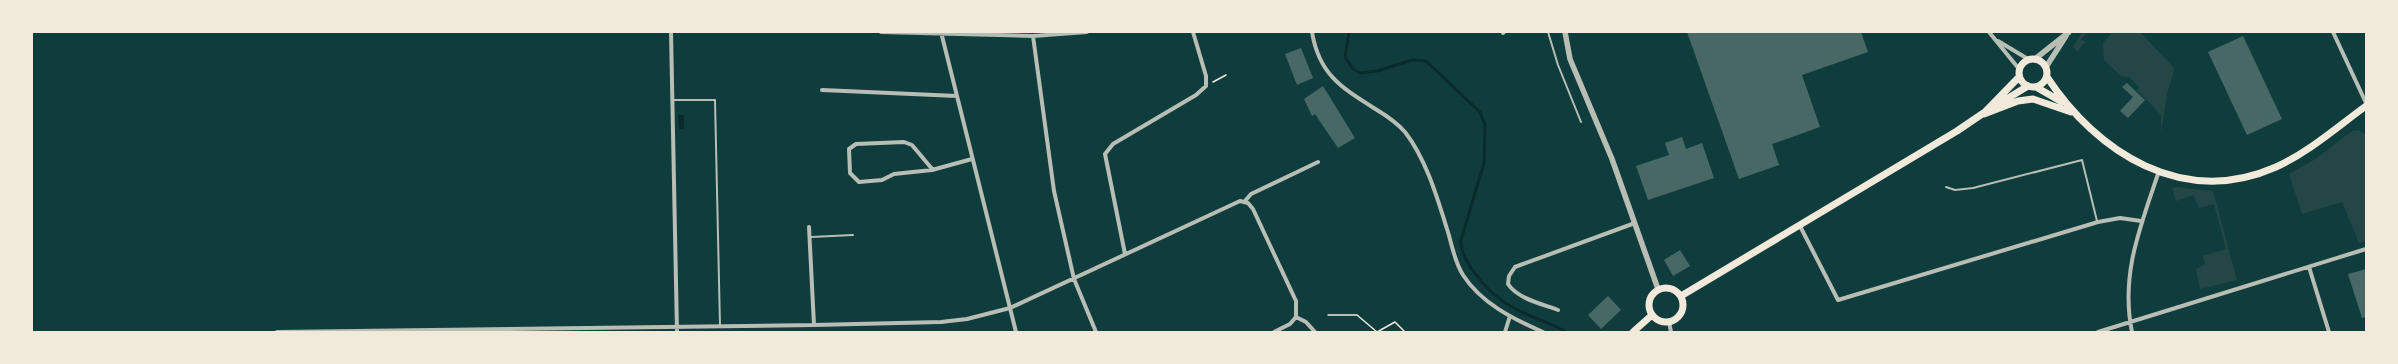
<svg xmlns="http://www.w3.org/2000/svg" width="2398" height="364" viewBox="0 0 2398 364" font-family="'Source Sans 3',sans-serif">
  <rect width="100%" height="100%" fill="#0f3d3e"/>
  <!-- green -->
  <path fill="#244646" d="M2082 32H2088L2081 39 2086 43H2083L2078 52 2073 47Z
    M2113 32H2140L2173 67 2174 71 2167 94 2161 133V115L2137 90 2139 87 2129 77 2121 76 2104 60 2103 43Z
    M2359 130 2366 135V241L2359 243 2342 202 2302 214 2289 174 2314 160 2352 131Z
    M2175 187 2213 191 2237 280 2200 289 2196 269 2205 264 2203 256 2226 249 2214 204 2199 208 2194 195 2176 201 2172 189Z"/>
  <!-- water -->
  <path fill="#0a2a2b" d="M678 115H684V129H679Z"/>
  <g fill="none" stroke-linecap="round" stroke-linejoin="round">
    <!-- stream -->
    <path stroke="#0a2a2b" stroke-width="3" d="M1349 32 1345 57 1353 69 1360 73 1377 71 1412 60 1426 61 1480 112 1485 125 1484 163 1461 240C1460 251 1466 259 1471 268 1483 285 1497 300 1516 309 1532 318 1550 322 1566 332"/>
  </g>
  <!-- building -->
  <path fill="#486865" d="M1687 32H1861L1868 52 1802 75 1820 127 1772 144 1779 165 1739 179Z
    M2243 36 2282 119 2247 135 2208 52Z
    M1301 48 1313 78 1297 85 1285 54Z
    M2127 83 2145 100 2128 118 2120 111 2133 97 2122 87Z
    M1323 86 1355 138 1338 148 1315 114 1312 116 1304 99Z
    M1682 137 1686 149 1702 143 1714 178 1648 200 1636 166 1669 155 1665 143Z
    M1680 250 1690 266 1673 276 1664 260Z
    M2366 269V317L2362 318 2348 274Z
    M1608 296 1621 310 1601 329 1588 315Z"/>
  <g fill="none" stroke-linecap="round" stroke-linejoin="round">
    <!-- path -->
    <path stroke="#f1e9da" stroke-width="1.5" d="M1213 82 1226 75
      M1328 315H1357L1377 332 1395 322 1405 332"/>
    <!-- service -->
    <path stroke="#b8beb3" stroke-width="2" d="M1548 32 1558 65 1581 122
      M673 100H715L720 326
      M1946 187 1955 190 1973 188 2082 160 2097 221
      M811 237 853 235"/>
    <!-- minor -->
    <path stroke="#b8beb3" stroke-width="4" d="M671 32 677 332
      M881 32 1033 36 1087 32
      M941 32 1016 332
      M1312 32C1319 75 1342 88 1377 110 1387 116 1397 123 1405 132 1426 159 1437 197 1447 229 1452 244 1454 261 1463 275 1481 303 1513 319 1543 332
      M1989 32 2019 69
      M2333 32 2366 103
      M1503 33 1504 32
      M1033 36 1054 191 1074 279 1096 332
      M1998 41 2028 59
      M822 90 957 96
      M933 170 912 145 904 142 856 144 849 149 850 173 859 182 882 180 894 174 932 170 972 159
      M1245 201 1251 194 1318 162
      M1800 226 1838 300 2098 222 2120 218 2141 221
      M809 227 814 325
      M1125 254 1105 154 1113 144 1196 95 1206 86V76L1193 32
      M2309 267 2329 332
      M1558 310C1542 304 1518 299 1508 284L1509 276 1515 267 1635 223
      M1296 317 1306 322 1315 332
      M1669 322 1671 332
      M277 332 814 325 941 322 967 319 1010 308 1240 201 1248 203 1253 209 1296 301V317L1290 324 1274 332
      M1505 332 1510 316
      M2098 332 2366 249
      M2132 332C2120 274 2141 225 2159 171"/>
    <!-- tertiary -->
    <path stroke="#b8beb3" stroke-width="5.5" d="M1565 32 1570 59 1612 159 1658 289
      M2035 59 2069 32
      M2046 67 2066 36"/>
    <!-- primary -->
    <path stroke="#f1e9da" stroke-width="7" d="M2019 73a14 14 0 1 1 28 0a14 14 0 1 1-28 0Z
      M2047 77C2097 153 2183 208 2276 167 2309 152 2337 127 2366 106
      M2036 87 2062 102
      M1995 106 2028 86
      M1984 114 2018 101 2033 99 2071 112
      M1649 305a17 17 0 1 1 34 0a17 17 0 1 1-34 0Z
      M1681 296 1957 131 1985 112 2019 77
      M1633 332 1652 315"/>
  </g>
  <!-- border -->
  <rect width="2398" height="364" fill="none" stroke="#f1e9da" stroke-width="66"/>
</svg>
